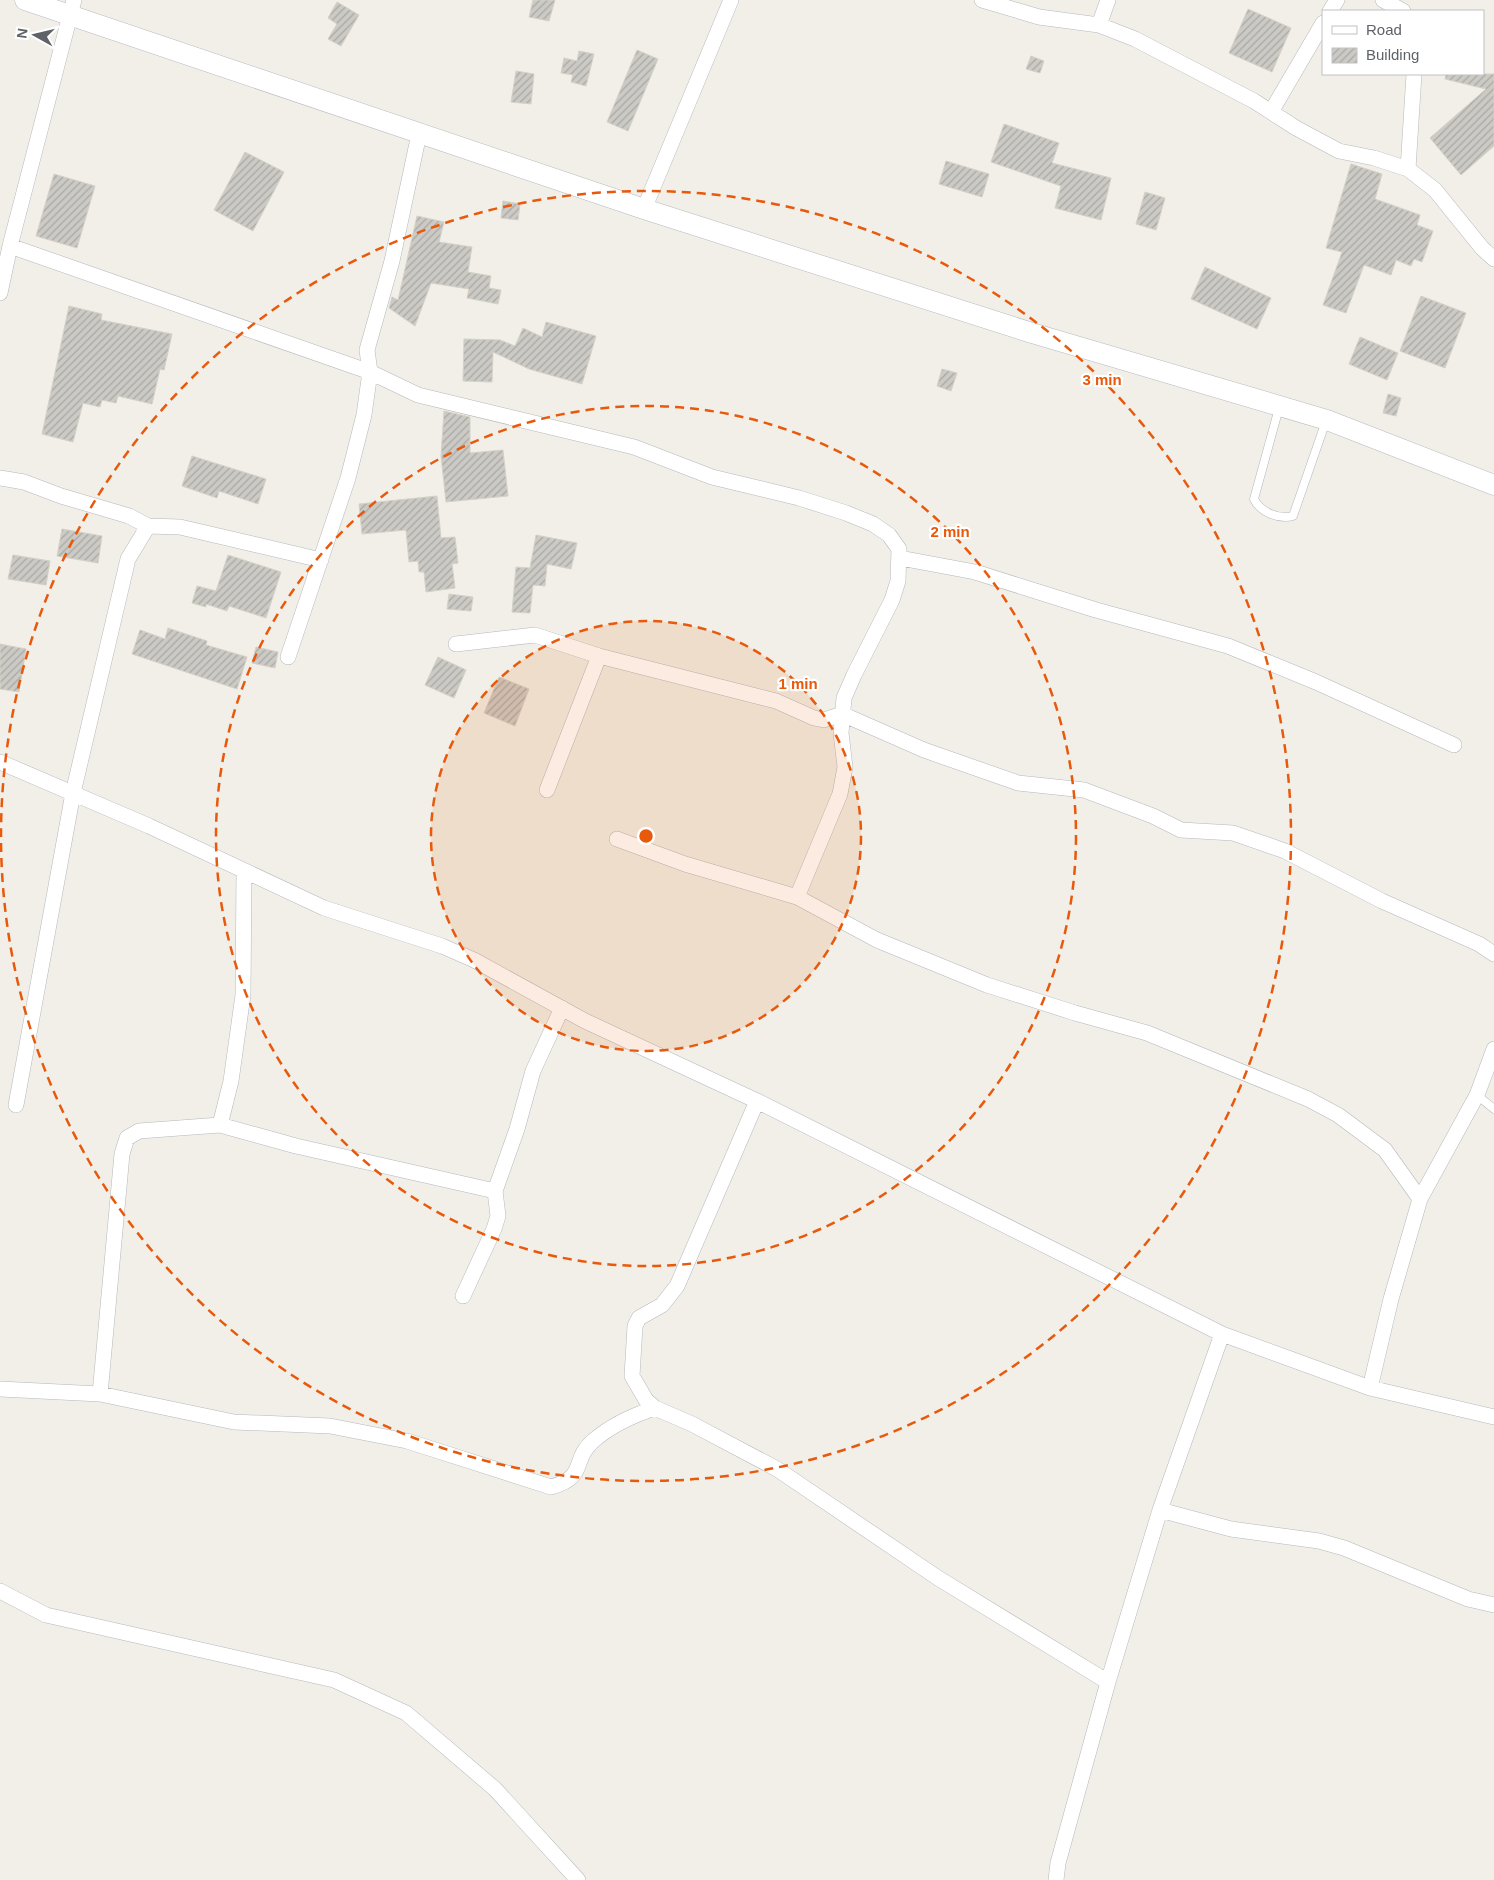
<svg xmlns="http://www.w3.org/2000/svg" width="1494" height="1880" viewBox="0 0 1494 1880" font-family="Arial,sans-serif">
  <defs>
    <pattern id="building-hatch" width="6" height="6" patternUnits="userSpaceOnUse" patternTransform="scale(1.25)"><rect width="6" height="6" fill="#cccac5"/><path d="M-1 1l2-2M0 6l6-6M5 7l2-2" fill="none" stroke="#a9a8a4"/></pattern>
  </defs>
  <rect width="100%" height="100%" fill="#f1efe8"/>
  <!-- building -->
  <path fill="url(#building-hatch)" stroke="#d6d1c6" d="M533 0H555L549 21 529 17Z
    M337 2 359 15 341 46 328 39 337 24 328 18Z
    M1248 9 1291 28 1272 72 1229 53Z
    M637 50 658 59 628 131 607 122Z
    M579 51 594 54 586 86 571 82 573 75 561 73 564 58 577 61Z
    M1031 56 1044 61 1040 73 1026 69Z
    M516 71 534 74 531 104 511 102Z
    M1446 74H1494V146L1461 175 1430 138 1486 89 1445 79Z
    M1004 124 1059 143 1052 163 1111 178 1101 220 1055 208 1061 186 991 162Z
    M245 152 284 172 253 231 214 210Z
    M946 161 989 174 982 197 939 184Z
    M1351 164 1382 174 1375 199 1420 215 1417 225 1433 231 1422 262 1414 259 1411 266 1396 260 1391 275 1364 265 1346 313 1323 305 1342 252 1326 248Z
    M54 174 95 186 77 248 36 236Z
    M1145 192 1165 198 1156 230 1136 224Z
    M503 201 520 204 518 220 501 218Z
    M417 216 444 222 439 242 472 247 468 272 491 276 489 288 501 290 498 304 467 298 469 289 431 283 415 326 389 308 392 297 398 300Z
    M1205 267 1271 298 1257 329 1191 299Z
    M1421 296 1466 313 1445 368 1400 351Z
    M69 306 102 314 101 320 172 334 164 370 160 369 152 404 118 396 116 403 102 400 100 407 83 403 73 442 42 434Z
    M546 322 596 336 582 384 529 369 493 352 492 382 463 381 464 339 500 340 515 346 523 328 542 337Z
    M1360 337 1398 353 1387 380 1349 364Z
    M942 369 957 373 951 391 937 386Z
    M1388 394 1401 398 1396 416 1383 413Z
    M444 411 470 417V453L503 450 508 496 446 502 441 456Z
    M192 456 266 479 258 504 219 491 217 498 182 486Z
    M437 496 441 538 455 537 458 563 452 564 455 588 426 592 424 572H419L418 561 409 562 406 530 362 534 359 504Z
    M62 529 102 536 98 563 57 556Z
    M536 535 577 543 571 569 547 564 545 586 533 585 530 613 512 612 516 567 530 568Z
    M13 555 50 561 46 585 8 579Z
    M228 555 281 572 266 618 229 606 227 611 206 604V607L192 603 197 586 216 591Z
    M449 594 473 597 471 611 447 609Z
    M168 628 207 641 206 645 247 657 237 689 132 654 140 630 165 639Z
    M0 644 26 649 19 692 0 689Z
    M256 647 278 652 275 668 252 663Z
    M438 657 466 670 454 698 425 685Z
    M499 677 529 689 515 726 484 713Z"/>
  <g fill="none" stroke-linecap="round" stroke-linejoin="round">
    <defs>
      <path id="lane" d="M1279 408 1254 499C1260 512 1279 520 1293 516L1326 421
        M1477 1095 1494 1109"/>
      <path id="street" d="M982 0 1039 17 1099 25 1135 39 1254 101 1296 128 1339 151 1374 158 1408 169 1435 190 1482 248 1494 259
        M1383 0 1403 11
        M1330 11 1337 0
        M1099 25 1108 0
        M1271 112 1323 23
        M1408 169 1414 74
        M644 209 731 0
        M10 246 370 372 418 395 634 447 712 477 799 498 846 513 873 524 889 535 899 549 898 581 892 600 854 675 844 698 841 733 845 767 840 794 797 897
        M0 293 10 246 74 0
        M0 478 24 482 61 496 129 516 148 526 180 527 321 560
        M900 558 975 572 1096 610 1228 646 1316 682 1454 745
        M456 644 535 635 599 656 776 701 814 718 824 720 842 714 924 750 1018 783 1084 790 1153 816 1181 830 1233 833 1285 851 1382 901 1479 944 1494 954
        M288 657 348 478 364 415 370 372 367 350 392 261 419 134
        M0 762 149 826 324 908 442 946 474 960 585 1021 757 1101 1222 1334 1370 1388 1494 1417
        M547 790 599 656
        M617 839 685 864 797 897 877 940 987 985 1075 1013 1147 1033 1308 1099 1338 1115 1385 1150 1420 1199
        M757 1101 677 1286 662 1305 639 1318 635 1326 632 1376 646 1400 655 1408 692 1424 777 1469 938 1578 1108 1682
        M16 1105 73 793 128 559 148 526
        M220 1125 231 1081 243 995 244 871
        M463 1296 494 1229 498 1216 495 1191 517 1129 533 1071 562 1008
        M1370 1388 1391 1299 1420 1199 1477 1095 1494 1049
        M0 1389 100 1394 234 1422 330 1426 407 1441 551 1487C588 1477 571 1460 593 1441 610 1426 634 1415 655 1408
        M100 1394 122 1154 127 1138 139 1131 220 1125 296 1146 495 1191
        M1160 1510 1231 1529 1319 1541 1344 1548 1468 1599 1494 1605
        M0 1591 46 1615 334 1680 406 1713 495 1789 578 1880
        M1056 1880 1058 1863 1108 1682 1160 1510 1222 1334"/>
      <path id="secondary" d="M25 0 644 209 1032 333 1327 420 1494 485"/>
    </defs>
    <!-- lane casing -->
    <use href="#lane" stroke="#b5b8bc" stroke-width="9"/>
    <!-- street casing -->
    <use href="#street" stroke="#b5b8bc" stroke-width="16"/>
    <!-- secondary casing -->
    <use href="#secondary" stroke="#b6babf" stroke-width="21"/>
    <!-- lane -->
    <use href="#lane" stroke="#fff" stroke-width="8"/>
    <!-- street -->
    <use href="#street" stroke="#fff" stroke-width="15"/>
    <!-- secondary -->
    <use href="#secondary" stroke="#fff" stroke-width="20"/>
  </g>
  <!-- distance rings -->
  <circle cx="646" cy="836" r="215" fill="#e8590c" fill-opacity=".12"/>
  <g fill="none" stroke="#e8590c" stroke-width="2.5" stroke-dasharray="9 6">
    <circle cx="646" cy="836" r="215"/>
    <circle cx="646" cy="836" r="430"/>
    <circle cx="646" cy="836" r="645"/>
  </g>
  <circle cx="646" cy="836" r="8" fill="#e8590c" stroke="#fff" stroke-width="2.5"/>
  <g font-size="15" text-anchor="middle" font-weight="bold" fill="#e8590c" stroke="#fff" stroke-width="4.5" stroke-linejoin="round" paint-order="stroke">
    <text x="1102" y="385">3 min</text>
    <text x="950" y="537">2 min</text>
    <text x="798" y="689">1 min</text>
  </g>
  <!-- legend -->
  <rect x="1322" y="10" width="162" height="65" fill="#ffffff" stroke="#bfc1c3"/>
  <rect x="1332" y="26" width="25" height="8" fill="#ffffff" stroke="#bfc1c3"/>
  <text x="1366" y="35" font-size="15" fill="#5f6368">Road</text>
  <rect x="1332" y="48" width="25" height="15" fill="url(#building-hatch)" stroke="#bfc1c3"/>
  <text x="1366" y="60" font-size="15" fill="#5f6368">Building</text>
  <!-- north arrow -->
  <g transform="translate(35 35) rotate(278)" stroke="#ffffff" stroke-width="4" paint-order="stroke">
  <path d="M0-4L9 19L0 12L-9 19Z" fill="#5f6368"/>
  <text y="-8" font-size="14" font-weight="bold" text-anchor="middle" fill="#5f6368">N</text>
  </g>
</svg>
